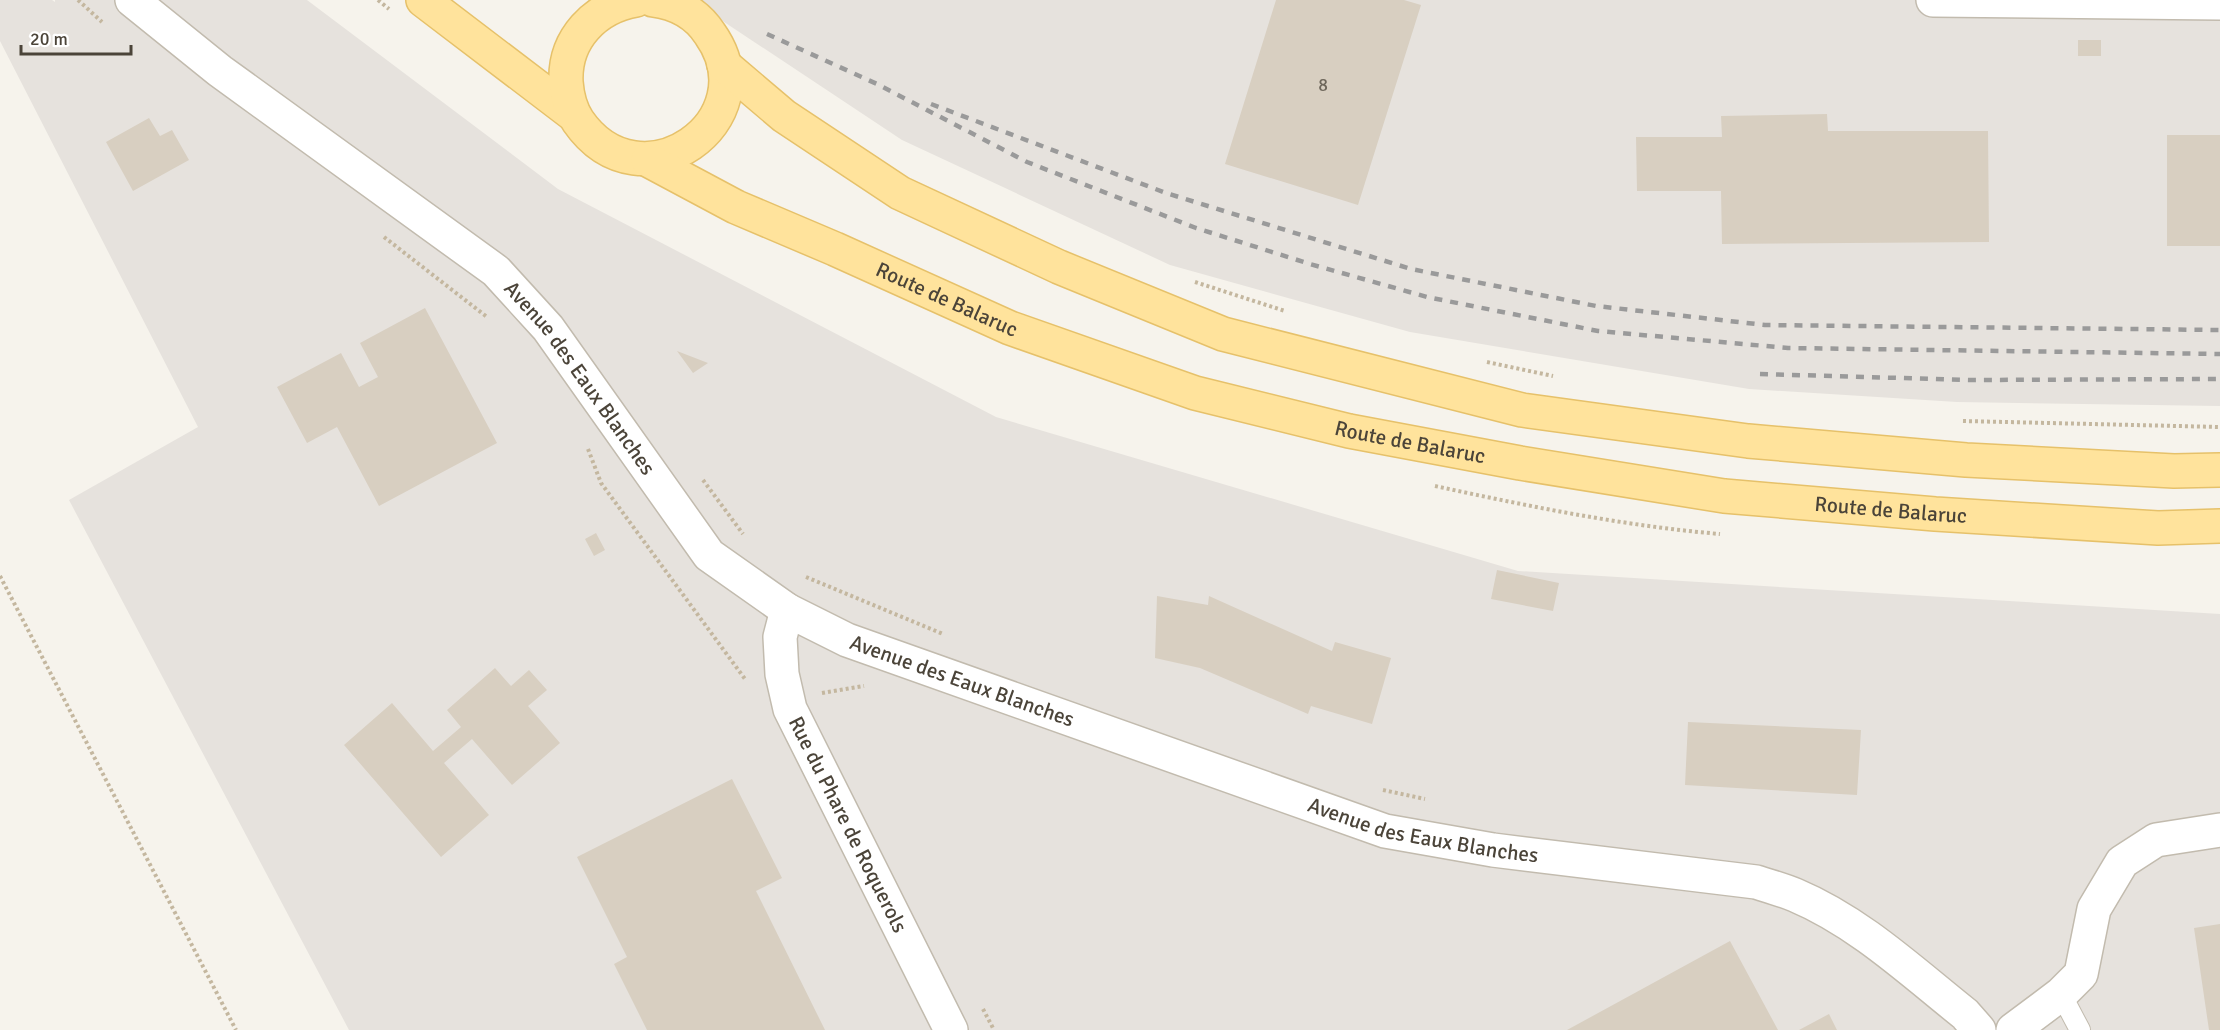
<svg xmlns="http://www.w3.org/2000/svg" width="2220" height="1030" viewBox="0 0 2220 1030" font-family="Signika,sans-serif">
  <rect width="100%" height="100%" fill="#f6f3ec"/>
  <!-- industrial -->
  <path fill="#e6e2dd" d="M0 0H52L55 2V0H307L558 189 996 417 1518 571 2220 614V1030H349L69 500 198 427 0 41Z
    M691 0H2220V406L1957 402 1749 389 1410 332 1170 265 902 140Z"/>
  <!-- building -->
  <path fill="#d8cfc1" d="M1276 0H1404L1421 5 1358 205 1225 164Z
    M2078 40H2101V56H2078Z
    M1827 114 1828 131H1988L1989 242 1722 244 1721 191H1637L1636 137H1722L1721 116Z
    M149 118 160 136 172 130 189 160 133 191 106 142Z
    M2167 135H2220V246H2167Z
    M425 308 497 443 379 506 337 427 307 443 277 387 341 353 359 387 378 377 360 343Z
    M677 351 708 363 693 373Z
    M596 533 605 550 594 556 585 539Z
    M1497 570 1559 583 1553 611 1491 599Z
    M1157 596 1208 605 1209 596 1332 651 1335 642 1391 658 1372 724 1311 706 1308 714 1200 668 1155 658Z
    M495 668 511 686 529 670 547 690 528 706 560 743 512 785 472 739 444 763 489 815 441 857 344 745 392 703 433 751 461 727 447 710Z
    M1688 722 1861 730 1857 795 1685 785Z
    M732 779 782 878 756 891 825 1030H647L614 964 627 957 577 857Z
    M2220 924V1030H2209L2194 928Z
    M1730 941 1778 1030H1567Z
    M1829 1014 1837 1030H1799Z"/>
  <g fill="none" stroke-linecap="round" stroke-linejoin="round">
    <defs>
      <path id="lane" d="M2061 994 2080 1030"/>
      <g id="street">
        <path id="s1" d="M132 0 220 71 496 271 548 328 709 555 787 610 847 640 1385 831 1493 850 1756 882C1769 886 1783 890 1795 895 1859 922 1911 971 1965 1014L1979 1030"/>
        <path d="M1933 0 2220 3"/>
        <path id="s2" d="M787 610 780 637 782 674 790 709 951 1030"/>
        <path d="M2013 1030 2061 994 2081 974 2094 909 2122 862 2156 840 2220 830"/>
      </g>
      <g id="primary">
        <path d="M423 0 574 115"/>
        <path d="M636 0C595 7 564 39 566 82 567 95 570 109 578 121 641 212 771 120 710 34 697 14 677 3 653 0"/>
        <path d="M724 65 784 116 900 193 1059 267 1223 334 1522 410 1748 441 1966 460 2174 471 2220 470"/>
        <path id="s3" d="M648 160 736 207 835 249 1010 328 1195 393 1349 431 1520 463 1724 496 1935 514 2158 528 2220 526"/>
      </g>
    </defs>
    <!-- lane casing -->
    <use href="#lane" stroke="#c2bbae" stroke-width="22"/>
    <!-- street casing -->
    <use href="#street" stroke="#c2bbae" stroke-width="36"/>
    <!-- primary casing -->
    <use href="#primary" stroke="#e6c16a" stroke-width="36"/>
    <!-- path -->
    <path stroke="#c4b79f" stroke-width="4" stroke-dasharray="3 3" stroke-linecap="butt" d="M78 0 102 22
      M378 0 389 9
      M384 237 487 317
      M1195 282 1285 311
      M1487 362 1553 376
      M1963 421 2220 427
      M588 449 601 483 745 679
      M703 480 743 534
      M1435 486C1528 506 1624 526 1720 534
      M0 576 236 1030
      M806 577 943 634
      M822 693 864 686
      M1383 790 1425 799
      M983 1009 994 1030"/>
    <!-- lane -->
    <use href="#lane" stroke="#fff" stroke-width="20"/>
    <!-- street -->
    <use href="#street" stroke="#fff" stroke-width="33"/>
    <!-- primary -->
    <use href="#primary" stroke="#ffe39c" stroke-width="33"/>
    <!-- rail -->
    <path stroke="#9a9a9a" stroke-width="4.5" stroke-dasharray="8 8" stroke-linecap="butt" d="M767 34 877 84 1027 162 1196 228 1310 264 1427 297 1598 331 1788 348 2220 354
      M931 104 1166 193 1411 269 1596 306 1765 325 2220 330
      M1760 374 1971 380 2220 379"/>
  </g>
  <g text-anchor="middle" stroke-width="5" stroke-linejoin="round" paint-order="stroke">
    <!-- number labels -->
    <g font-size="18" fill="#6e675b">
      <text x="1323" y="91">8</text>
    </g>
    <!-- street labels -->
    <g font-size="21" fill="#4b4439" stroke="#fff">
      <text dy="7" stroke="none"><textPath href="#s3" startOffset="330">Route de Balaruc</textPath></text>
      <text dy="7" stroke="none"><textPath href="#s1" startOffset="590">Avenue des Eaux Blanches</textPath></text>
      <text dy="7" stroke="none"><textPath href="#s3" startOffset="816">Route de Balaruc</textPath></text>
      <text dy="7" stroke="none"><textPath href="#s3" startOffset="1302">Route de Balaruc</textPath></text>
      <text dy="7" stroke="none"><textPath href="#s1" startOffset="1094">Avenue des Eaux Blanches</textPath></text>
      <text dy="7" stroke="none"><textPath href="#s2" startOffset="230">Rue du Phare de Roquerols</textPath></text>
      <text dy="7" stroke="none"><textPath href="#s1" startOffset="1580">Avenue des Eaux Blanches</textPath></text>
    </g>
  </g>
  <!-- scale -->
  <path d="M21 45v9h110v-9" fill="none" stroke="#4b4439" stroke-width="3"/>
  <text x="30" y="45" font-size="18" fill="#4b4439" stroke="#ffffff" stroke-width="4.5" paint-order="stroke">20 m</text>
</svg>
